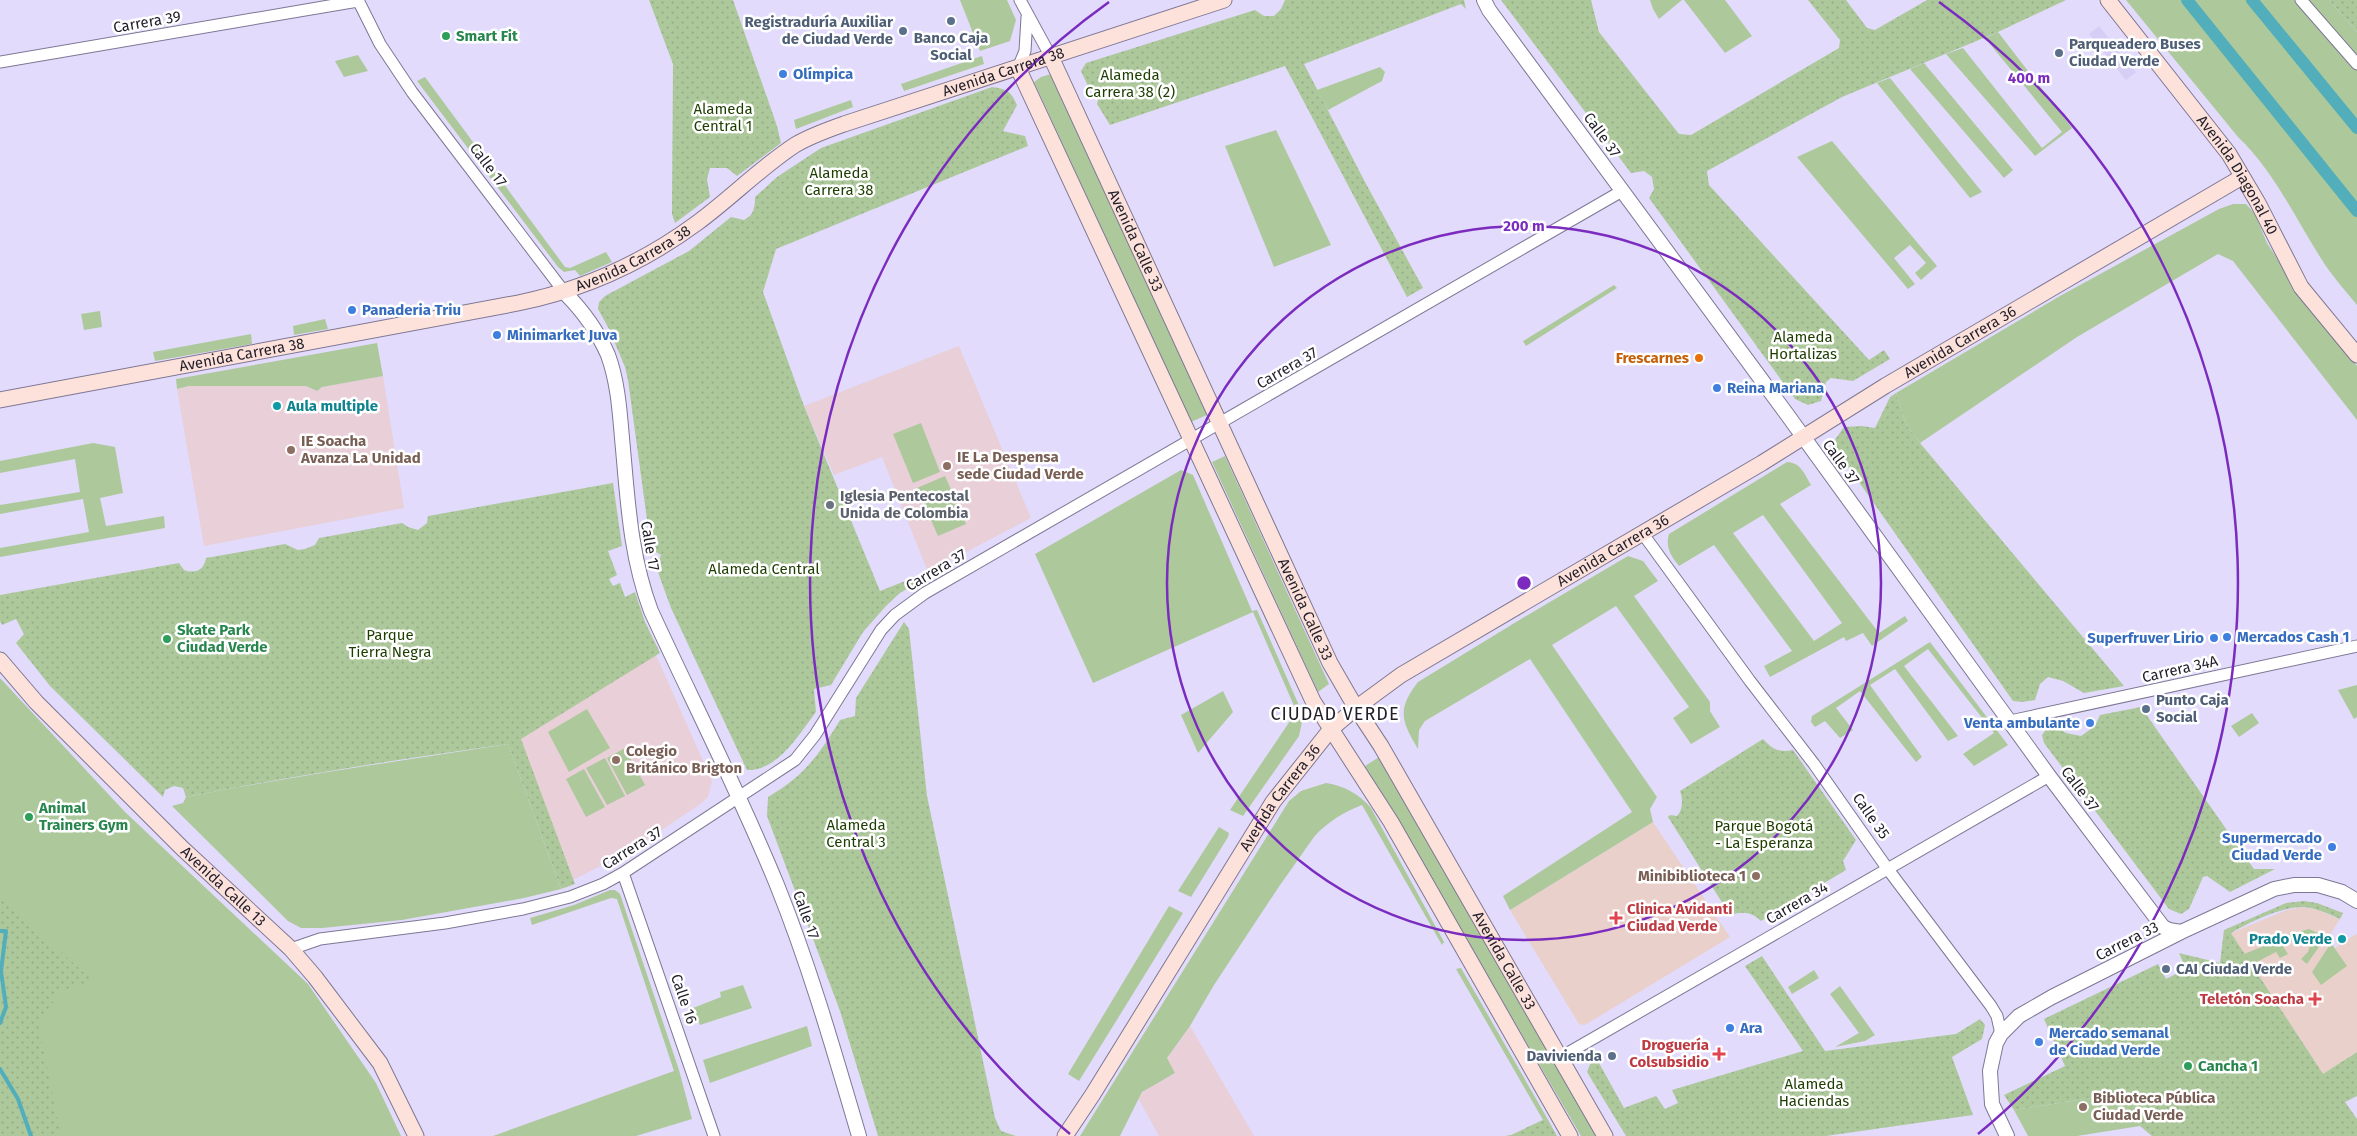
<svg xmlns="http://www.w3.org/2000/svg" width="2357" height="1136" viewBox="0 0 2357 1136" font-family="'Fira Sans',sans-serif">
  <defs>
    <pattern id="park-dots" width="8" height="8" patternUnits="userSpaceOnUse" patternTransform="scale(1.25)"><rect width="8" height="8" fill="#adc99c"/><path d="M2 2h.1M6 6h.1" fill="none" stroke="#95ac86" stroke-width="1.8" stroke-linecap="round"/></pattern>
  </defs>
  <rect width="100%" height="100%" fill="#e2dbfc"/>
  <!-- built -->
  <path fill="#d7cef6" d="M2099 26 2136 72 2126 80 2089 34Z"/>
  <!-- education -->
  <path fill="#e8cfd8" d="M959 346 1031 518 928 572 882 457 834 475 804 406Z
    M383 376 404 508 204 546 177 389 189 386H306L317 391 322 387Z
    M656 655 712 781 708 797 699 805 630 851 573 880 520 739Z
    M1190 1026 1254 1136H1159L1138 1098 1149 1086 1175 1074 1167 1058Z"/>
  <!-- medical -->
  <path fill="#ead0cb" d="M1653 822 1730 937 1585 1025 1579 1024 1510 910Z
    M2303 907 2317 910 2340 919 2328 938 2335 948 2356 934 2357 936V1052L2323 1075 2231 933 2287 910Z"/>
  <!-- green -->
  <path fill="#adc99c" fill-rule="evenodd" d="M960 0H1007L1016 20 1010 41 980 51Z
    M1650 0H1682L1659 19 1653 9Z
    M1684 0H1725L1752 36 1725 53Z
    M2126 0H2329L2357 32V305C2345 290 2332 276 2322 260 2295 218 2274 171 2238 137Z
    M1998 32 2072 128 2035 156 1946 54 1963 48 2042 148 2062 132 1985 38Z
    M358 55 368 71 344 77 335 61Z
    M982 56 984 64 904 91 901 84Z
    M1924 63 2013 170 2004 178 1910 69Z
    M1380 67 1385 72 1382 81 1328 110 1317 90Z
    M1051 74 1209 414 1191 422 1034 82 1041 77Z
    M425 77 565 267 570 268 606 252 612 262 580 276 575 270 564 272 558 267 417 81Z
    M1890 78 1982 192 1970 198 1877 83Z
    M851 100 853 107 796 129 794 120Z
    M1276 130 1331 245 1274 267 1225 146Z
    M1832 141 1937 266 1921 280 1915 273 1926 263 1910 245 1894 258 1915 284 1908 289 1797 157Z
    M2233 204H2246L2255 214 2267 243 2298 291 2316 317 2357 366V420L2233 261 2218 254 2077 337 1920 443 1906 424 1896 393 2060 296 2219 209Z
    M1614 285 1617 288 1526 346 1523 341Z
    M100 311 102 327 84 330 81 314Z
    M325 319 328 329 294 335 293 326Z
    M251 334 252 344 155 361 153 352Z
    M377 343 383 376 322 387 317 391 306 386H189L177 389 176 379Z
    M921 423 940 472 913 483 893 434Z
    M93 443 115 447 123 493 100 498 106 526 164 516 165 528 0 557V548L89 532 83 499 0 514V505L80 492 75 459 0 473V461Z
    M1225 456 1329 684 1318 692 1212 462Z
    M1787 462C1801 463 1804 473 1811 485L1780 504 1879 633 1905 616 1908 621 1872 646 1863 633 1846 641 1844 637 1770 677 1764 666 1792 651 1714 545 1679 566C1671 556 1665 547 1669 534ZM1763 515 1842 623 1814 641 1733 533Z
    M1181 470 1193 475 1252 611 1257 610 1301 710 1302 722 1299 736 1243 816 1230 810 1294 715 1295 708 1253 612 1093 683 1035 554Z
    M945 476 966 524 938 536 917 488Z
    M1628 556 1643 561 1658 581 1634 596 1710 702V711L1720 727 1691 744 1673 718 1689 707 1616 606 1552 645 1657 797 1650 809 1653 822 1510 910 1503 896 1632 812 1530 659 1425 721 1419 730 1418 749C1401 721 1397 709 1418 682L1521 619Z
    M1930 642 2008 745 1974 766 1963 754 1994 733 1928 649 1904 666 1958 736 1948 741 1895 669 1870 685 1922 757 1916 762 1860 691 1836 708 1853 730 1840 738 1825 721 1815 727 1811 722 1812 716Z
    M0 678 125 812 308 984 376 1083 401 1136H0Z
    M2357 685V717L2354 719 2338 690Z
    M1223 691 1233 712 1198 753 1181 715Z
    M587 709 610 748 569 772 548 732Z
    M2252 713 2259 723 2239 737 2231 726Z
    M508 744 561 889 524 898 402 920 322 928H301L288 921 172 806 183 803 186 797C293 776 401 761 508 744Z
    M625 748 645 785 627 795 607 758Z
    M1379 757 1409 811 1598 1136H1581L1365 766Z
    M605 758 625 796 607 805 586 768Z
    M584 769 605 807 586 817 566 779Z
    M1326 783C1345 786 1359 794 1371 808L1444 942 1442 945 1362 805C1344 812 1327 822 1314 837L1278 888 1214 985 1190 1026 1167 1058 1175 1073 1142 1092 1120 1136H1080L1289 801 1301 791Z
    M1219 827 1229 833 1228 837 1191 897 1178 891Z
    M610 890H615L620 894 679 1070 692 1119 636 1136H493L674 1071 617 899 611 898 532 925 530 918 574 905Z
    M1169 906 1183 913 1079 1081 1068 1074Z
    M2309 929 2326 937 2307 964 2301 959 2308 952 2310 945 2304 936 2291 942 2287 935Z
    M2279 940 2288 954 2280 958 2276 952 2251 965 2244 954Z
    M2331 943 2347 966 2321 985 2312 972Z
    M1461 968 1547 1118 1543 1120 1456 969Z
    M1814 970 1819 978 1792 994 1788 987Z
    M743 985 752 1008 700 1025 693 1008 721 997 720 992Z
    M1840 986 1875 1035 1865 1041 1835 1047 1859 1033 1830 994Z
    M807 1026 812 1046 710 1083 703 1060Z
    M2129 1092 2140 1126 2077 1136H2028L2014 1110Z"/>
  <!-- park -->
  <path fill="url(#park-dots)" d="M649 0H733L777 126 781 143 737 176 727 168H710L707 179 710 197 675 223 672 214 673 64Z
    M1285 0H1464L1466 9 1461 4 1304 64 1365 182 1423 288 1407 297 1285 66 1110 125 1097 104 1099 97 1094 87 1088 86 1081 71 1086 63 1255 10 1264 16H1274L1281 9Z
    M1501 0H1591L1599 32 1679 134 1691 135 1839 48 1840 40 1808 0H1846L1867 28 1875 30 1927 0H2066L1998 32 1842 97 1707 171 1709 185 1869 360 1884 350 1890 359 1853 381 1831 378 1826 382 1821 401 1808 405 1795 399 1649 198 1654 189 1652 177 1644 171 1631 173Z
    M2329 0H2357V32Z
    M992 87C1007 89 1011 91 1017 105L1003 131 1025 136 1028 146 776 249 763 292 804 406 880 591 928 572 927 577 900 593 886 606 863 632 831 685 814 689 816 712C799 734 778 771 747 770L671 608 659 575 657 565 661 555 651 549 628 380 625 367 609 329 598 309 599 302 605 296 689 251 731 217 744 220C754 215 755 207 755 197L777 177 821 148Z
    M1896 393 1906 424 1920 443 2124 686 2084 693 2063 681 2048 677 2040 684 2035 700 2022 702 2013 701 1835 448 1834 441 1844 427 1862 426 1875 428 1890 397Z
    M613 483 622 546 608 551 617 575 609 579 613 586 620 583 625 597 635 592 645 622 660 653 521 739 575 884 561 889 508 744C400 759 293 776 186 797L183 788 174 786 165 790 163 797 50 686 16 643 24 634 16 619 2 625 0 621V595L179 563 184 570C196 574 204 570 206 558L285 544 298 550 305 549 315 545 319 538 402 523 408 527 418 530 427 523 428 516Z
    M904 622 909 629 927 796 995 1118 1001 1131 1016 1136H878L840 1011 767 816 768 797C804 776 819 755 840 720L855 716 856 698Z
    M2141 707 2254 869H2275L2230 892 2207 876 2203 877 2189 909 2181 914 2169 909 2044 743 2042 735 2048 727 2053 725 2066 733 2081 736 2095 726 2100 715Z
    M1763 739C1772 749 1779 753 1793 750L1856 840 1843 861 1846 870 1761 921C1752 912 1742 911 1730 915L1668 817 1670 815 1677 816C1683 810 1683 799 1680 791Z
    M0 897 90 978 86 985 62 990 38 1022 61 1136H0Z
    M2304 901 2317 903 2343 913 2340 919C2329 914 2316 908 2303 907 2280 907 2250 922 2231 933L2323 1074 2357 1052V1096L2345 1102 2357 1119V1136H2152L2140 1126 2129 1092 2014 1110 2004 1095 2065 1066 2044 1019 2158 964 2166 979 2186 969 2179 953 2220 963 2224 930 2286 903Z
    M1762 956 1825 1051 1956 1034 1980 1019 1985 1025 1982 1039 1952 1057 1973 1115 1826 1136H1626L1587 1072 1594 1054 1624 1108 1656 1096 1665 1109 1678 1103 1672 1090 1803 1051 1745 966Z
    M1547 1118 1557 1136H1505L1511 1135Z"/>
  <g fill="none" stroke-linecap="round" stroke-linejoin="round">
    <!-- stream -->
    <path stroke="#52aeba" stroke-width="4" d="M0 931H6L1 971 6 1007 0 1023
      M0 1069 18 1099 31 1136"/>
    <!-- canal -->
    <path stroke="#52aeba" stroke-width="12" d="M2187 0 2357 211
      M2252 0 2357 128"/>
    <defs>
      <path id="minor" d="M358 0 380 44 412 92 565 293
        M1020 0 1051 57
        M2301 0 2357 64
        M0 62 358 1
        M1018 68 1025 51 1027 17
        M1643 534 1750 681 1814 764 1887 868 1991 1006 1997 1016 2001 1034
        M2010 721 2357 646
        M623 873 714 1136
        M291 949 320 939 445 923 523 909 570 897 603 884 623 873 795 760 815 735 881 630 895 615 925 593 1622 191
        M1561 1057 2049 776"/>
      <path id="tertiary" d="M1484 0 1489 10 1786 413 2049 776 2163 927 2169 930 2181 932
        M565 293C582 310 598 332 608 355 619 385 620 418 623 449 628 505 631 558 651 611 693 702 739 792 777 885 810 967 834 1051 859 1136
        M2007 1136 1992 1104 1990 1071 1996 1043 2001 1034 2019 1016 2052 997 2181 932 2274 889 2294 885H2318L2342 892 2357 901"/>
      <g id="secondary">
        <path id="s1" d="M2108 0 2229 154 2258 203 2301 287 2357 355"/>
        <path id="s2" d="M1051 57 1330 663 1356 708 1381 746 1605 1136"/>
        <path d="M1018 68 1313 701 1391 822 1570 1136"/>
        <path id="s3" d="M0 400 518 303C582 290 644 262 697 223 731 198 760 168 795 145 810 136 827 130 844 124L1224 0"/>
        <path id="s4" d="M0 660 36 702 182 848 291 949 315 977 380 1063 416 1136"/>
        <path id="s5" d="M1065 1136 1093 1094 1273 802 1331 729 1356 708 1401 675 1762 463 1885 386 2242 177"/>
      </g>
    </defs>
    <!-- minor casing -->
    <use href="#minor" stroke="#7e7794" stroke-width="13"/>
    <!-- tertiary casing -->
    <use href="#tertiary" stroke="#7e7794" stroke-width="16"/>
    <!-- secondary casing -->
    <use href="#secondary" stroke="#7e7794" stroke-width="17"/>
    <!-- minor -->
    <use href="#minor" stroke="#fff" stroke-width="11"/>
    <!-- tertiary -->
    <use href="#tertiary" stroke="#fff" stroke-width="14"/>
    <!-- secondary -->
    <use href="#secondary" stroke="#fde2db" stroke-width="15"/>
  </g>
  <!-- distance rings -->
  <g fill="none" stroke="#7b2cbf" stroke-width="2.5">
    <circle cx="1524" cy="583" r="357"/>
    <path d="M1070 1134A714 714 0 0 1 1109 2M1939 2A714 714 0 0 1 1978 1134"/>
  </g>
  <!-- markers -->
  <g fill="#5c6f8a" stroke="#fff" stroke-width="2">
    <circle cx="951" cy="21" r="5"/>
    <circle cx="903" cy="31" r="5"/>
    <circle cx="2059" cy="53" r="5"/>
    <circle cx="2146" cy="709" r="5"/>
    <circle cx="2166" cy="969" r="5"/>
    <circle cx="1612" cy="1056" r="5"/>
  </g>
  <g fill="#2e9e5b" stroke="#fff" stroke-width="2">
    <circle cx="446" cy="36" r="5"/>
    <circle cx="167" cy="639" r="5"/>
    <circle cx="29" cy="817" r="5"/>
    <circle cx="2188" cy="1066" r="5"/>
  </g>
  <g fill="#3f7fe0" stroke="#fff" stroke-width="2">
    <circle cx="783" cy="74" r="5"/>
    <circle cx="352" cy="310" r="5"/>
    <circle cx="497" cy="335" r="5"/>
    <circle cx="1717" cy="388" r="5"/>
    <circle cx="2227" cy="637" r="5"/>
    <circle cx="2214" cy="638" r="5"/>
    <circle cx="2090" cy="723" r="5"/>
    <circle cx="2332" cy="847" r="5"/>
    <circle cx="1730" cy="1028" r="5"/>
    <circle cx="2039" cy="1042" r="5"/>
  </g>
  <circle fill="#e8710a" stroke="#fff" stroke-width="2" cx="1699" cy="358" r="5"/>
  <g fill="#0f9aa8" stroke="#fff" stroke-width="2">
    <circle cx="277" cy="406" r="5"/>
    <circle cx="2342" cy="939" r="5"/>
  </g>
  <g fill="#8d6e63" stroke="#fff" stroke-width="2">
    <circle cx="291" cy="450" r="5"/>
    <circle cx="947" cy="466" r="5"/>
    <circle cx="616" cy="760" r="5"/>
    <circle cx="1756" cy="876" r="5"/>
    <circle cx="2083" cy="1107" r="5"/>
  </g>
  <circle fill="#6b7280" stroke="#fff" stroke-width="2" cx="830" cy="505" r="5"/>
  <g fill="#e0444e" stroke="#fff" stroke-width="2">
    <path d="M1613.5 910.5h5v5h5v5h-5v5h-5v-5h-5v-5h5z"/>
    <path d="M2312.5 991.5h5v5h5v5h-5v5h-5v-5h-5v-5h5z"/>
    <path d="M1716.5 1046.5h5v5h5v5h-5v5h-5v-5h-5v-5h5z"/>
  </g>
  <g text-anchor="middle" stroke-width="5" stroke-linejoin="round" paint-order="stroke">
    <!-- street labels -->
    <g font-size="15" fill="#211e29" stroke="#fff">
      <text transform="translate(147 22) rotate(-10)" y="5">Carrera 39</text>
      <text dy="5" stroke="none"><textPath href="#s3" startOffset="1071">Avenida Carrera 38</textPath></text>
      <text transform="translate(1602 135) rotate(54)" y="5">Calle 37</text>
      <text transform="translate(488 165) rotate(53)" y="5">Calle 17</text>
      <text dy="5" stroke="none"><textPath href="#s1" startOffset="218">Avenida Diagonal 40</textPath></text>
      <text dy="5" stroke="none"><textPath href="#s2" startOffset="202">Avenida Calle 33</textPath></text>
      <text dy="5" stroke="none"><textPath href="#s3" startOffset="651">Avenida Carrera 38</textPath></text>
      <text dy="5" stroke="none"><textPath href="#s5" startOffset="1226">Avenida Carrera 36</textPath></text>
      <text dy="5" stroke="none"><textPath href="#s3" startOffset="246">Avenida Carrera 38</textPath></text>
      <text transform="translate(1287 368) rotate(-30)" y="5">Carrera 37</text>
      <text transform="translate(1841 462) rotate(54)" y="5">Calle 37</text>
      <text transform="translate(650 546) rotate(80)" y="5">Calle 17</text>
      <text dy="5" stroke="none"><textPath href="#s5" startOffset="821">Avenida Carrera 36</textPath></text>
      <text transform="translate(936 570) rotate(-31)" y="5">Carrera 37</text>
      <text dy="5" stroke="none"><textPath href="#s2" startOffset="608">Avenida Calle 33</textPath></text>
      <text transform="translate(2180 669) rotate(-13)" y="5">Carrera 34A</text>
      <text transform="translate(2080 789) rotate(53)" y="5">Calle 37</text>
      <text dy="5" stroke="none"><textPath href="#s5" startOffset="401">Avenida Carrera 36</textPath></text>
      <text transform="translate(1871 816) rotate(55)" y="5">Calle 35</text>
      <text transform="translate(632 848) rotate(-32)" y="5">Carrera 37</text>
      <text dy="5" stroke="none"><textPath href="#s4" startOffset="318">Avenida Calle 13</textPath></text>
      <text transform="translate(1797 903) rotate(-30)" y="5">Carrera 34</text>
      <text transform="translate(806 915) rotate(70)" y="5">Calle 17</text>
      <text transform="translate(2127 941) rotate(-27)" y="5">Carrera 33</text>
      <text dy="5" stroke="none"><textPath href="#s2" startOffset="1012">Avenida Calle 33</textPath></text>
      <text transform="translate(684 999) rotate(71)" y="5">Calle 16</text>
    </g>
    <!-- service labels -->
    <g font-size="15" font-weight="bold" fill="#4e5e75" stroke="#fff" text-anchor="start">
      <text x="893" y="27" text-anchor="end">Registraduría Auxiliar<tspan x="893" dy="17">de Ciudad Verde</tspan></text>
      <text x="951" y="43" text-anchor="middle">Banco Caja<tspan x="951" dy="17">Social</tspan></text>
      <text x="2069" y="49">Parqueadero Buses<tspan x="2069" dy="17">Ciudad Verde</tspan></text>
      <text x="2156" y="705">Punto Caja<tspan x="2156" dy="17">Social</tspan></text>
      <text x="2176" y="974">CAI Ciudad Verde</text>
      <text x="1602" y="1061" text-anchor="end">Davivienda</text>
    </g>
    <!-- leisure labels -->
    <g font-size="15" font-weight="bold" fill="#27864d" stroke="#fff" text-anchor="start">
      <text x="456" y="41">Smart Fit</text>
      <text x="177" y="635">Skate Park<tspan x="177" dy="17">Ciudad Verde</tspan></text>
      <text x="39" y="813">Animal<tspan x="39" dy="17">Trainers Gym</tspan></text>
      <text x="2198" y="1071">Cancha 1</text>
    </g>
    <!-- shop labels -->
    <g font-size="15" font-weight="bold" fill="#366cbe" stroke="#fff" text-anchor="start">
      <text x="793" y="79">Olímpica</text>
      <text x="362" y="315">Panaderia Triu</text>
      <text x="507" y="340">Minimarket Juva</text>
      <text x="1727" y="393">Reina Mariana</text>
      <text x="2237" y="642">Mercados Cash 1</text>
      <text x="2204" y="643" text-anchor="end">Superfruver Lirio</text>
      <text x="2080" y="728" text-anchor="end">Venta ambulante</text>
      <text x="2322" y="843" text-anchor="end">Supermercado<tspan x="2322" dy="17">Ciudad Verde</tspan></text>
      <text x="1740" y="1033">Ara</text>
      <text x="2049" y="1038">Mercado semanal<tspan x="2049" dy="17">de Ciudad Verde</tspan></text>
    </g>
    <!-- park labels -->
    <g font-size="15" fill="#1d3e00" stroke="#fff">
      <text x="1130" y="80">Alameda<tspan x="1130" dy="17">Carrera 38 (2)</tspan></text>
      <text x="723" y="114">Alameda<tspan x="723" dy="17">Central 1</tspan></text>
      <text x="839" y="178">Alameda<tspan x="839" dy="17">Carrera 38</tspan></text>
      <text x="1803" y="342">Alameda<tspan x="1803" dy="17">Hortalizas</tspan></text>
      <text x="764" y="574">Alameda Central</text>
      <text x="390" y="640">Parque<tspan x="390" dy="17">Tierra Negra</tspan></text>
      <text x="856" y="830">Alameda<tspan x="856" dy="17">Central 3</tspan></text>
      <text x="1764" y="831">Parque Bogotá<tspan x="1764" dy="17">- La Esperanza</tspan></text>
      <text x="1814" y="1089">Alameda<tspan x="1814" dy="17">Haciendas</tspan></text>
    </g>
    <!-- food labels -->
    <g font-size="15" font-weight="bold" fill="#c56008" stroke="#fff" text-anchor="end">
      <text x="1689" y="363">Frescarnes</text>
    </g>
    <!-- culture labels -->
    <g font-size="15" font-weight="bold" fill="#0d838f" stroke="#fff" text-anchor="start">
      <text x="287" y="411">Aula multiple</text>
      <text x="2332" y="944" text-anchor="end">Prado Verde</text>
    </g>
    <!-- education labels -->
    <g font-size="15" font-weight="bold" fill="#785e54" stroke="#fff" text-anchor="start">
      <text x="301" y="446">IE Soacha<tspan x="301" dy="17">Avanza La Unidad</tspan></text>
      <text x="957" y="462">IE La Despensa<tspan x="957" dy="17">sede Ciudad Verde</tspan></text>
      <text x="626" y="756">Colegio<tspan x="626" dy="17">Británico Brigton</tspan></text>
      <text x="1746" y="881" text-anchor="end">Minibiblioteca 1</text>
      <text x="2093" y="1103">Biblioteca Pública<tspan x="2093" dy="17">Ciudad Verde</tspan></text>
    </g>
    <!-- worship labels -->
    <g font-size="15" font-weight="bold" fill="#5b616d" stroke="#fff" text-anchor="start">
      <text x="840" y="501">Iglesia Pentecostal<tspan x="840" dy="17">Unida de Colombia</tspan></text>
    </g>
    <!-- health labels -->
    <g font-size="15" font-weight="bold" fill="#be3a42" stroke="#fff" text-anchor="end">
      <text x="1627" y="914" text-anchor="start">Clinica Avidanti<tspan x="1627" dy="17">Ciudad Verde</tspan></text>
      <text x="2304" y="1004">Teletón Soacha</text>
      <text x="1709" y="1050">Droguería<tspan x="1709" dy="17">Colsubsidio</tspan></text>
    </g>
    <!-- quarter labels -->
    <g font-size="18" letter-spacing="1" fill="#211e29" stroke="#fff">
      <text x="1335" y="720">CIUDAD VERDE</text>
    </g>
  </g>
  <circle cx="1524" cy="583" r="8" fill="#7b2cbf" stroke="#fff" stroke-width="2.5"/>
  <g font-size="15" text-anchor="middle" font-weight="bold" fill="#7b2cbf" stroke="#fff" stroke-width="5" stroke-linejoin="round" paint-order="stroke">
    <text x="2029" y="83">400 m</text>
    <text x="1524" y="231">200 m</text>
  </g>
</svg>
